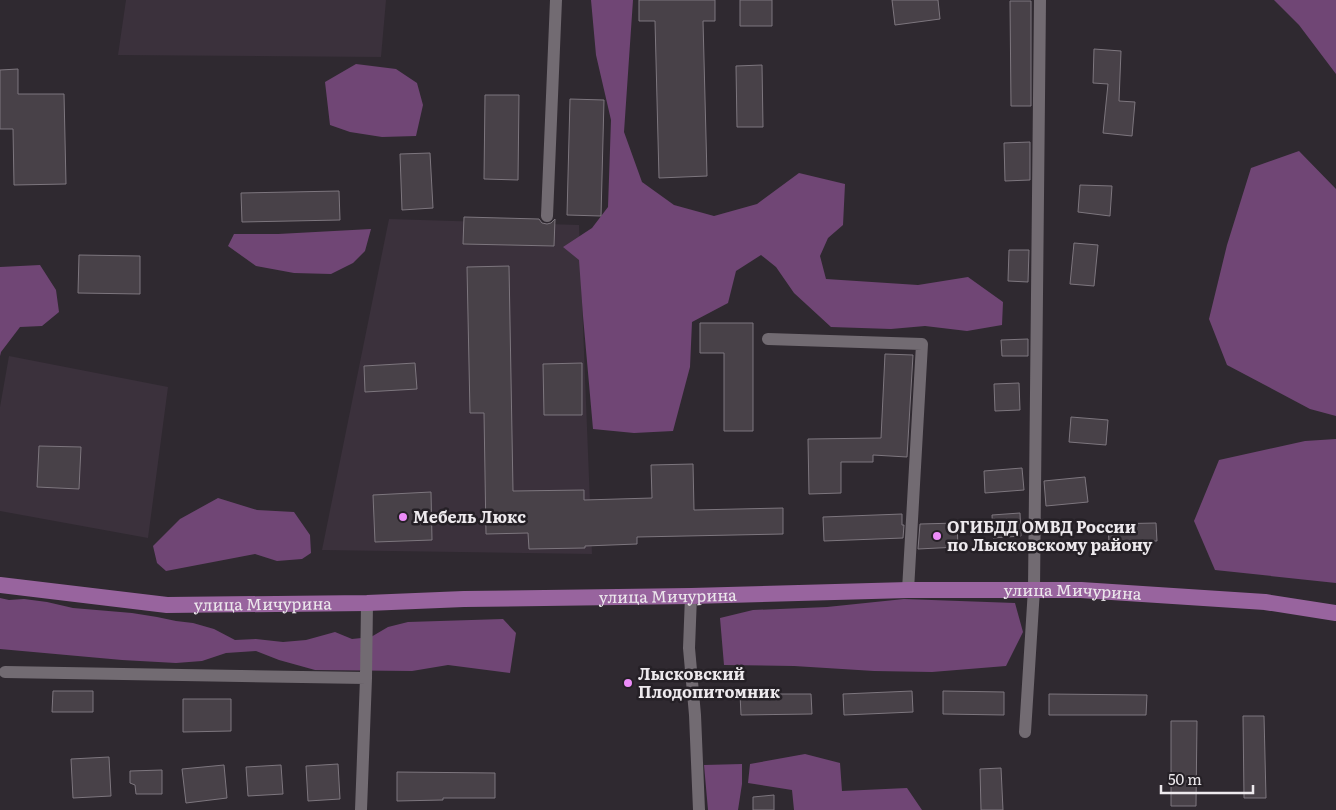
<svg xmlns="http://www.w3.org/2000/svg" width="1336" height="810" viewBox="0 0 1336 810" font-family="Literata,serif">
  <rect width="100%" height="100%" fill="#2f2930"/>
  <!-- built -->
  <path fill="#3b313c" d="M126 0H386L381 57 118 55Z
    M389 219 579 225 592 554 322 550Z
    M9 356 168 387 148 538 0 511V407Z"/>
  <!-- forest -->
  <path fill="#704675" d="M591 0H633L624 132 642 182 674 205 714 216 757 204 799 173 845 184 843 225 828 238 820 256 826 279 918 285 968 277 1003 302 1002 325 967 331 925 326 891 329 831 327 794 293 776 267 761 255 736 271 728 303 692 322 690 367 673 431 634 433 593 429 583 316 579 260 563 247 592 228 608 207 611 120 596 55Z
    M1274 0H1336V74L1299 25Z
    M356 64 396 69 417 83 423 105 416 136 382 137 350 132 330 125 325 82Z
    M1299 151 1336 189V416L1310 409 1227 365 1209 319 1227 245 1251 168Z
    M371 229 365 251 353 263 331 274 294 273 256 266 228 246 234 234H278Z
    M40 265 56 290 59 312 42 326 20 327 1 352 0 356V267Z
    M1336 439V583L1215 570 1194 521 1219 460 1305 441Z
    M218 498 257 510 294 512 310 535 311 553 302 559 277 561 255 554 166 571 157 563 153 546 180 519Z
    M0 598 9 600 24 599 47 602 73 608 132 613 157 617 176 621 193 623 214 629 235 640 256 639 283 642 306 640 335 632 352 639 371 637 388 627 408 622 503 619 516 633 510 673 448 665 412 671 315 670 279 660 256 651 226 653 202 661 176 663 122 660 0 649Z
    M904 599 1015 603 1023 632 1006 666 932 672 874 671 794 666 724 665 720 618 753 610 827 607Z
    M805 754 840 763 842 791 907 788 922 810H794L792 790 748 783 750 764Z
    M742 764V784L738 810H708L704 765Z"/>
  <!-- building -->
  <path fill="#484148" stroke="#7d767e" d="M639 0H715V21H703L707 176 659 178 655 21H639Z
    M740 0H772V26H740Z
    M892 0H938L940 19 895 25Z
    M1010 1H1031V106H1011Z
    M1094 49 1121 51 1119 101 1135 102 1132 136 1103 133 1108 84 1093 83Z
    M762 65 763 127H737L736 66Z
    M18 69V94H64L66 184 14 185 13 129H0V70Z
    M485 95H519L518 180 484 179Z
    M570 99 604 100 601 216 567 215Z
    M1030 142V180L1005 181 1004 143Z
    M430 153 433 208 402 210 400 154Z
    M1080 185 1112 186 1110 216 1078 212Z
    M339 191 340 220 242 222 241 193Z
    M464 217 539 219 542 223 547 224 551 223 555 219 554 246 463 244Z
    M1074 243 1098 245 1094 286 1070 284Z
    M1009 250H1029L1028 282 1008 281Z
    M79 255 140 256V294L78 293Z
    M509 266 513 491 584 490V500L652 498 651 465 693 464 694 510 783 508V534L637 537V544L585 546V548L529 549 528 533 486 534 484 413H470L467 267Z
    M700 323H753V431H724V353H700Z
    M1028 339V356H1002L1001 340Z
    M885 354 913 355 907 457 873 455V462H841V493L809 494 808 439 881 438Z
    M415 363 417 389 365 392 364 366Z
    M582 363V415H544L543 364Z
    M1019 383 1020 410 995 411 994 384Z
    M1071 417 1108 420 1106 445 1069 442Z
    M39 446 81 447 79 489 37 487Z
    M1022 468 1024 490 985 493 984 471Z
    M1085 477 1088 502 1046 506 1044 481Z
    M431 492 432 540 375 542 373 495Z
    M1020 513 1021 536 993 538 992 515Z
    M902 514V525H904L903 538 824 541 823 517Z
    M957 523 958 547 918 549 920 524Z
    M1156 523 1157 541 1109 542 1108 524Z
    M53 691H93V712H52Z
    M912 691 913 712 844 715 843 694Z
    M943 691 1004 692V715L943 714Z
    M740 694H811L812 714 741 715Z
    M1049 694 1147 695 1146 715H1049Z
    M183 699H231V731L183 732Z
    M1243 716H1264L1266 798H1244Z
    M1171 721H1197L1196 806H1171Z
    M109 757 111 796 73 798 71 759Z
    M338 764 340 799 308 801 306 766Z
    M224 765 227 798 186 803 182 769Z
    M281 765 283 794 248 796 246 767Z
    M1001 768 1003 810H981L980 769Z
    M162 770V794H136L135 785 130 783V771Z
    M397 772 495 773V798H443V800L397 801Z
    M774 795V810H753V797Z"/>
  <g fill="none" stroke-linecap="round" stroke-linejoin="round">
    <!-- minor -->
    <path stroke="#726b72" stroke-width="12" d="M547 216 556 0
      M768 339 922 344 908 590
      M691 596 689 648 695 715 699 810
      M5 672 366 678
      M1025 732 1034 589 1040 0
      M361 810 366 678 367 603"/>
    <!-- major -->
    <path stroke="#98649e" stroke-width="16" id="s1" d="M0 585 167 605 367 603 464 599 691 596 908 590H1081L1265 602 1336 613"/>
  </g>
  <!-- markers -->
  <g fill="#ed8cf9" stroke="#252026" stroke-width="2">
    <circle cx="403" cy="517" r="5"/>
    <circle cx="937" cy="536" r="5"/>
    <circle cx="628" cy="683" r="5"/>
  </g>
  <g text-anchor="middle" stroke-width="5" stroke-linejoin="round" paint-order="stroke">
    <!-- poi labels -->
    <g font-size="16" font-weight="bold" fill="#ede9ed" stroke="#252026" text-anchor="start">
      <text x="413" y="523">Мебель Люкс</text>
      <text x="947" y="533">ОГИБДД ОМВД России<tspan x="947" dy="18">по Лысковскому району</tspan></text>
      <text x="638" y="680">Лысковский<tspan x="638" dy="18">Плодопитомник</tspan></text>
    </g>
    <!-- street labels -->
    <g font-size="16" fill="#ede9ed" stroke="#252026">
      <text dy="6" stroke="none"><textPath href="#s1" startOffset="1074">улица Мичурина</textPath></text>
      <text dy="6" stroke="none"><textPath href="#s1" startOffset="669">улица Мичурина</textPath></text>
      <text dy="6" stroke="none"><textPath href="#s1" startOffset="264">улица Мичурина</textPath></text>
    </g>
  </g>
  <!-- scale -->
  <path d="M1161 785v8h92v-8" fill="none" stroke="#ede9ed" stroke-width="2.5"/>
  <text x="1168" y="785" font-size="15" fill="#ede9ed" stroke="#252026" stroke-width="4" paint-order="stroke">50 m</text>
</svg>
